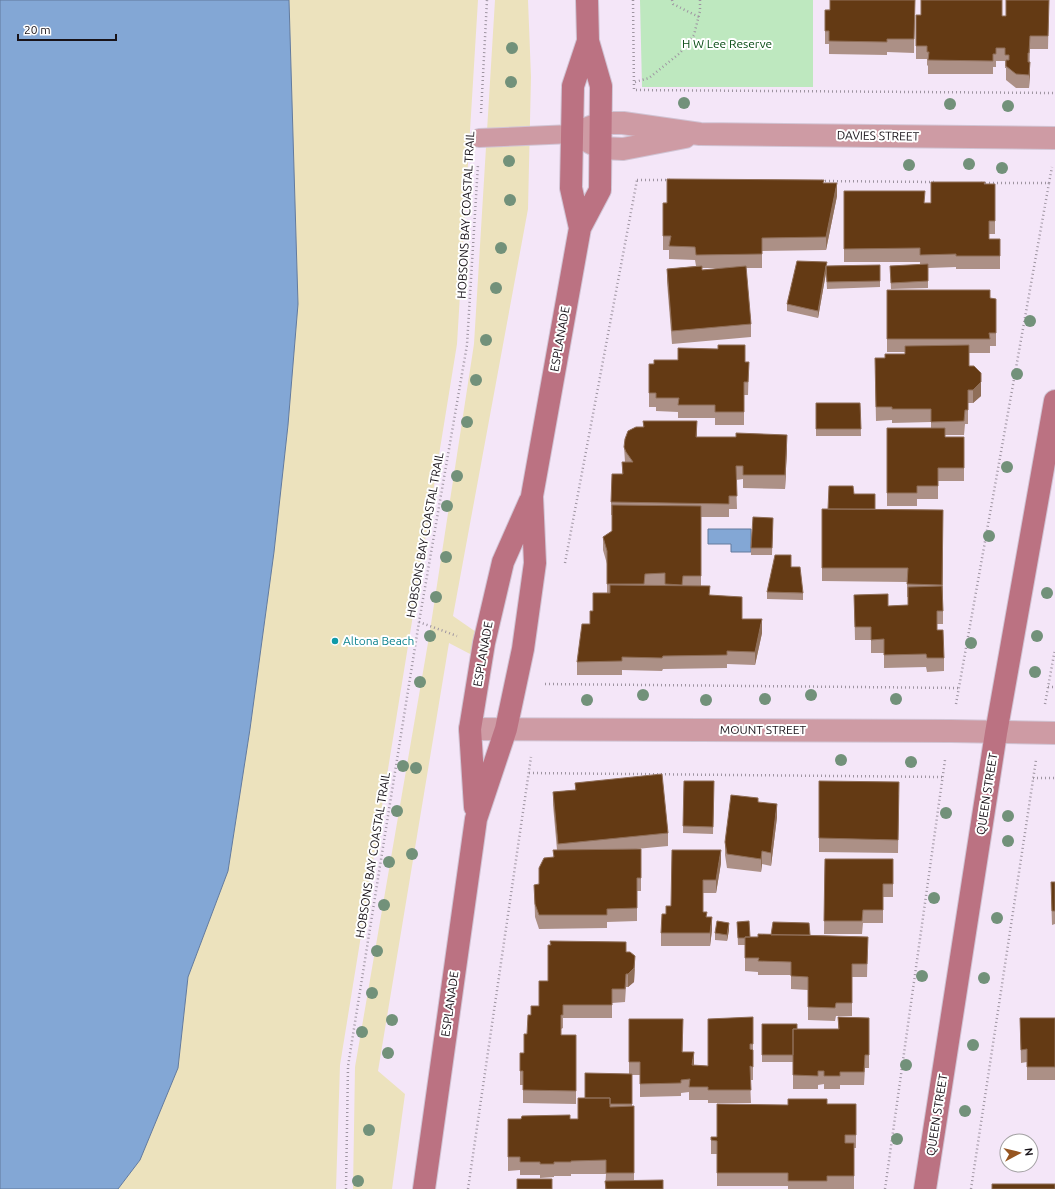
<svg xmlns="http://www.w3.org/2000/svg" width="1055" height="1189" viewBox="0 0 1055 1189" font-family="Ubuntu,sans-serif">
  <rect width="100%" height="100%" fill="#f4e6f8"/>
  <!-- green -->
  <path fill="#bee8bf" d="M640 0H813V87H642Z"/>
  <!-- sand -->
  <path fill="#ece2bd" d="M289 0H478L457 344 340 1065 336 1189H118L140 1160 178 1068 188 977 228 871 250 729 274 552 288 425 298 304Z
    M495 0H528L531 77 528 209 453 616 476 632 472 655 449 643 378 1071 405 1094 392 1189H353L355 1067 429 637 474 344Z"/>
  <!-- water -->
  <path fill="#83a7d5" stroke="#637b9d" d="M0 0H289L298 304 288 425 274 552 250 729 228 871 188 977 178 1068 140 1160 118 1189H0Z
    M708 529H751V552H731V544H708Z"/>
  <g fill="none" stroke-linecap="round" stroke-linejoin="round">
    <defs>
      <path id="lane" d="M479 138 572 134"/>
      <path id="street" d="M572 134 601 123H623L700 134 1055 138
        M583 139 601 148 623 149 685 137
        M470 729 951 731 1055 733"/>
      <path id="secondary" d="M580 228 571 188 573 86 588 41
        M475 807 470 729 484 643 503 562 530 501
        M424 1189 476 819 506 729 523 649 535 563 532 496 580 228 600 190 601 86 588 41 587 0
        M925 1189 996 733 1055 401"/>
    </defs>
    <!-- lane casing -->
    <use href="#lane" stroke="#d1c4d4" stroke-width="20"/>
    <!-- street casing -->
    <use href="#street" stroke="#d1c4d4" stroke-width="24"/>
    <!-- secondary casing -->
    <use href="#secondary" stroke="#d1c4d4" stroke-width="24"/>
    <!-- path -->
    <path stroke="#9e94a1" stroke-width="2.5" stroke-dasharray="1 3" stroke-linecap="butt" d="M633 0 634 90 1055 93
      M672 0 673 4 699 17
      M635 82 649 78 680 53 694 35 700 11V0
      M481 113 487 0
      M637 180H670
      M821 181 934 182
      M981 183H1049L1052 167
      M565 563 637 180
      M419 622 457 636
      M545 684 959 688
      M1048 687H1055
      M956 704 1049 183
      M1045 704 1055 649
      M529 773 942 777
      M1033 778H1055
      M346 1189 348 1066 419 622 467 345 478 164
      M468 1189 531 757
      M885 1189 945 760
      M971 1189 1036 760"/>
    <!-- lane -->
    <use href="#lane" stroke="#ce9ba4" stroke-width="18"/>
    <!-- street -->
    <use href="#street" stroke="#ce9ba4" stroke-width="22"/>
    <!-- secondary -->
    <use href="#secondary" stroke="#bb7282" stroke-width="22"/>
  </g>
  <!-- trees -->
  <g fill="#72917a">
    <circle cx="512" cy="48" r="6"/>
    <circle cx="511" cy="82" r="6"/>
    <circle cx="684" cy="103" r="6"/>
    <circle cx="950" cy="104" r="6"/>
    <circle cx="1008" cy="106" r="6"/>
    <circle cx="509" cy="161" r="6"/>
    <circle cx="969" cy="164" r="6"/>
    <circle cx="909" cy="165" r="6"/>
    <circle cx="1002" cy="168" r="6"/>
    <circle cx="510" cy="200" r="6"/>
    <circle cx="501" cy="248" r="6"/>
    <circle cx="496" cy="288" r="6"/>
    <circle cx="1030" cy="321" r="6"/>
    <circle cx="486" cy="340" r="6"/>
    <circle cx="1017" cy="374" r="6"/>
    <circle cx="476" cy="380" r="6"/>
    <circle cx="467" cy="422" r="6"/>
    <circle cx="1007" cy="467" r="6"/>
    <circle cx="457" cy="476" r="6"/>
    <circle cx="447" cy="506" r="6"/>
    <circle cx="989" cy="536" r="6"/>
    <circle cx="446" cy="557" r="6"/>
    <circle cx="1047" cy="593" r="6"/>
    <circle cx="436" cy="597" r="6"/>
    <circle cx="430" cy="636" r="6"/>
    <circle cx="1037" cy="636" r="6"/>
    <circle cx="971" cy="643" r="6"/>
    <circle cx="1035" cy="672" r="6"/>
    <circle cx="420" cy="682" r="6"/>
    <circle cx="643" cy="695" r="6"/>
    <circle cx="811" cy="695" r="6"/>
    <circle cx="765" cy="699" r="6"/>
    <circle cx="896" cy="699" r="6"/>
    <circle cx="587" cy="700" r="6"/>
    <circle cx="706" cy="700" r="6"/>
    <circle cx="841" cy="760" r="6"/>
    <circle cx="911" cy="762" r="6"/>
    <circle cx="403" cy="766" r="6"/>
    <circle cx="416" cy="768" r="6"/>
    <circle cx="397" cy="811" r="6"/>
    <circle cx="946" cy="813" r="6"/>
    <circle cx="1008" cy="816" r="6"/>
    <circle cx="1008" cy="841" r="6"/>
    <circle cx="412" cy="854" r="6"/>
    <circle cx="389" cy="862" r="6"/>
    <circle cx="934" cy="898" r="6"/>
    <circle cx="384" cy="905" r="6"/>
    <circle cx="997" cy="918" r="6"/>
    <circle cx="377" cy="951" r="6"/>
    <circle cx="922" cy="976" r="6"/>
    <circle cx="984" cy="978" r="6"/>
    <circle cx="372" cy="993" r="6"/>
    <circle cx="392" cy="1020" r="6"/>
    <circle cx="362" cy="1032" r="6"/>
    <circle cx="973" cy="1045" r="6"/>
    <circle cx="388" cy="1053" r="6"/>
    <circle cx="906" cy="1065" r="6"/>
    <circle cx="965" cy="1111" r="6"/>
    <circle cx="369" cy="1130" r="6"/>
    <circle cx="897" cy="1139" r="6"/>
    <circle cx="358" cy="1181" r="6"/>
  </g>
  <!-- wall -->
  <path fill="#ac9086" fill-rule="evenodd" d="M915 0 914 53 887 52V55L829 54V44H825V10Z
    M1049 0 1048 49H1030L1029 88H1016L1006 80V68H1005V61H996V67H993V74H928V66L927 65V59H916V15L1006 16Z
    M824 183 837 196 826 250 762 251V268H746L751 324V337L672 344 667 282V269L696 266 695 260 669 259V250H663V203ZM702 268H724L702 270Z
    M985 184H995V234H989V239H1000V269H956V267L928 268V288L891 289 890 266 920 265V262H844V191L925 203H931Z
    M880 265V287L827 289 826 273 818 318 787 311V304L827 266Z
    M887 290 996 299V346H990V353H969V366L981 386V396L973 403H968V424H965L964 435H945V437H964V481H938V499H917V506H887V428H931V422L892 423V420L876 421 875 371 885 358 905 354V352H887Z
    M745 362H749L748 395H744V425H715V418H678V412L656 411V407H649V364Z
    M816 403H860L861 436H816Z
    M643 421 697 437 787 448 785 489 743 488V479L736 480 737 509H729V517H701V586L710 595 742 619 762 633 755 665 727 664V668L663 669 662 671 622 670V675H577V662L590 624V611H593L607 593V564L603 550V537L612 531V515H611V502L622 474V462H625L624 447 643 427Z
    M854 494 875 509 943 510V624H937V630L944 658V671L927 672 926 667 884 668V653H871V640H855L854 595 888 606 908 605V597H907V582L822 581V509H828Z
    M773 518 772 555H751V548Z
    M767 592 803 593V600L767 599Z
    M684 781H714L713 834 683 833Z
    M819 781 899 795 898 853 819 852Z
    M575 783 668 833V846L636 849H641V891H637V921L607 922V928L539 929 535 917 534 885H539V868L553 857 557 850 553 805V792L575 790Z
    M758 802 777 817 771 866 762 864 761 872 727 868 725 855V842Z
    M825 859H893V897H883V923H863L862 934H824Z
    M721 863 716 893H703V912L707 917 712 930 710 946H661V933L666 914V906H671Z
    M1055 882V924L1052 925 1051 895Z
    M737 922 750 937 810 935 868 937 867 977H852V1016H836L835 1021 808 1020V990L791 989V975H758V972L745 971V945H738Z
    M729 930 727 941 715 940V933Z
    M550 941 626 952 635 969 634 982 628 987H626L625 1002 612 1003V1018H563V1028L561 1029V1035H576V1104L523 1103V1085H520V1053H524L531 1015 539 1006 548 981Z
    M753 1017V1080H750L751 1103H708V1100H689V1092L681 1093V1096L640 1097V1075H632V1106H634V1181L605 1189 606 1174H571V1176H554V1177L540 1178V1175H520V1170L508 1171V1119H578L585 1098 629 1074V1019L683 1032 682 1052 694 1065 708 1066Z
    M838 1017 869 1018V1068H865L864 1085H840V1089H824V1084L818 1085V1089H793V1062H762V1024L797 1029H838Z
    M1020 1018H1055V1080H1027V1062L1021 1063Z
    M856 1104V1148H854V1189H788V1186H717V1154H711V1137H717L788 1105Z"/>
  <!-- shaded-wall -->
  <path fill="#8f6e58" d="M1030 62V75L1029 88V75Z
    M837 183V196L826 250V237Z
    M826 266V273L818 318V311Z
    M981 373V396L973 403V390Z
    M697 421V434L696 450V437Z
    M787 435V448L785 489V475Z
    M762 619V633L755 665V652Z
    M777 804V817L771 866V853Z
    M721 850V863L716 893V880Z
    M762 851V864L761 872V859Z
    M712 917V930L710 946V933Z
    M729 923V930L727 941V935Z
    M635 956 634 982 628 987V974Z
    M683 1019V1032L682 1065V1052Z
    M694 1052V1065H692Z"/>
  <!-- building -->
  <path fill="#643a14" stroke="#8f6e58" d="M830 0H915L914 39H887V42L829 41V31H825V10H830Z
    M921 0H1002V16H1006V0H1049L1048 36H1030L1029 53H1028V62H1030L1029 75 1016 74 1006 66V60H1009V55H1005V48H996V54H993V61L928 60 929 52H927V46H916V15H921Z
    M667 179 824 180 823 183H837L826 237 762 238V254L696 255 695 247 669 246 671 236H663V203H667Z
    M931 182H985L984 184H995V221H989V239H1000V256H956V254L920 255V248L844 249V191H925L924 203H931Z
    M797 261 827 262 826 266 880 265V281L827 282 826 266 818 311 787 304Z
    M928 264V281L891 283 890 266Z
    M702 266V270L746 266 751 324 672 331 667 269Z
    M887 290H990V298L996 299V333H989L990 339H887Z
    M718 345H745V362H749L748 382H744V412H715V405H678L679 398H656V393H649V364H654V360H678V348L718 349Z
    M969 345V366H974L981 373V382L973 390H968V410H965L964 421 931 422V409H892V407H876L875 358H885V354H905V346Z
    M816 403H860L861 429H816Z
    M643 421H697L696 437H736V433L787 435 785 475H743V466H736L737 496H729V504L611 502 612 474H623L622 462H633L626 452 624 447 625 439 628 431 636 427H644Z
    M887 428H945V437H964V468H938V486H917V493H887Z
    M829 486H853L854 494H875V509H828Z
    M612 505 701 506V576H683L682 585 665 584V573L645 574 644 584H607V551L603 537 612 531Z
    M822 509 943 510 942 585 907 584 908 568H822Z
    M753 517 773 518 772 548H751Z
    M775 555H791V567H800L803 593 767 592Z
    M610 585 710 586 709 595 742 597V619H762L755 652 727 651V655L663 656 662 658 622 657V661L577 662 582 624H590V611H593V593H610Z
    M942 586 943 611H937V630H943L944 658H927L926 654 884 655V639L871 640V627H855L854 595 888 594V606L908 605V587Z
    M662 774 668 833 558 844 553 792 576 790 575 783Z
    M684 781H714L713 827 683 826Z
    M819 781 899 782 898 840 819 838Z
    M731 795 758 798V802L777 804 771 853 762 851 761 859 727 854 725 842Z
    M641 849V878H637V908L607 909V915H539L535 904 534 885 539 884V868L544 858 554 857 553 850Z
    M672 850H721L716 880H703V912H707L706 917H712L710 933H661L662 914H666V906H671Z
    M825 859H893V884H883V910H863L862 921H824Z
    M1051 882H1055V911H1052Z
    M717 921 729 923 727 935 715 933Z
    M749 921 750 937H745V938H738L737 922Z
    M773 922 809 923 810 935H771Z
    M758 934 868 937 867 964H852V1003H836L835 1008 808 1007V977L791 976V962L758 961 759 958H745V937H758Z
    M550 941 626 942V952H630L635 956 634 968 628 974H626L625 989H612V1005H563V1015H561V1035H576V1091L523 1090V1071H520V1053H524V1034H527L528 1015H531V1006H539V981H548V945H551Z
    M753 1017V1044H750V1049L753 1050V1067L750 1066 751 1090H708V1087H689L690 1079 681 1080V1083L640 1084V1062H629V1019H683L682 1052H694L692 1065 708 1066V1019Z
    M838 1017 869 1018V1055H865L864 1072H840V1076H824V1071H818V1076L793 1075V1029H839Z
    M1020 1018H1055V1067H1027V1049L1021 1050Z
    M762 1024H797V1029H793V1055H762Z
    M585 1073 632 1074V1104H610V1098H585Z
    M578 1098H610V1107L634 1106V1173H606V1160L571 1161V1162H554V1164H540V1162H520V1157H508V1119H521L522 1116 570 1115V1119H578Z
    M788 1099H827V1104H856V1135H845V1143H854V1176H827V1181H788V1173H717V1141L711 1140V1137H717V1104L788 1105Z
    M517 1179H552V1189H517Z
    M663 1180V1189H606L605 1181Z
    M992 1184H1055V1189H992Z"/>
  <!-- markers -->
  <circle fill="#0f9aa8" stroke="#fff" stroke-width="1.5" cx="335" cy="641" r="4"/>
  <g text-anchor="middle" stroke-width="4" stroke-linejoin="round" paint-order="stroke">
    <!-- park labels -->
    <g font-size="12" fill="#074b13" stroke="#fff">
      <text x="727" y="48">H W Lee Reserve</text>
    </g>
    <!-- street labels -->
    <g font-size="12" fill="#181319" stroke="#fff">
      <text transform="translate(878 136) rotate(1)" y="4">DAVIES STREET</text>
      <text transform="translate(466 215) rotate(-87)" y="4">HOBSONS BAY COASTAL TRAIL</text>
      <text transform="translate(560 339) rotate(-80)" y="4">ESPLANADE</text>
      <text transform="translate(425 535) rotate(-80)" y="4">HOBSONS BAY COASTAL TRAIL</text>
      <text transform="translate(483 654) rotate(-80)" y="4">ESPLANADE</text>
      <text x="763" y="734">MOUNT STREET</text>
      <text transform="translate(987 794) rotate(-81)" y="4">QUEEN STREET</text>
      <text transform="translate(373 855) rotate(-81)" y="4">HOBSONS BAY COASTAL TRAIL</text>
      <text transform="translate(450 1004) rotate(-82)" y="4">ESPLANADE</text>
      <text transform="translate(937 1115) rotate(-81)" y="4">QUEEN STREET</text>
    </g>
    <!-- culture labels -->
    <g font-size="12" fill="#0d838f" stroke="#fff" text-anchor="start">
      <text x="343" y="645">Altona Beach</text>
    </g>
  </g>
  <!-- north arrow -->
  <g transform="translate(1019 1153) rotate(83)"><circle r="19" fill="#ffffff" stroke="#a3a1a3"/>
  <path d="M0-3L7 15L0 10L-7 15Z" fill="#965520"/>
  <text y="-6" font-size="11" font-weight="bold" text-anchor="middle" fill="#181319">N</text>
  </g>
  <!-- scale -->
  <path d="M18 34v6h98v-6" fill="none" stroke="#181319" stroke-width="2"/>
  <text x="24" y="34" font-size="12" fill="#181319" stroke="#ffffff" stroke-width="3" paint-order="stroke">20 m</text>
</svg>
